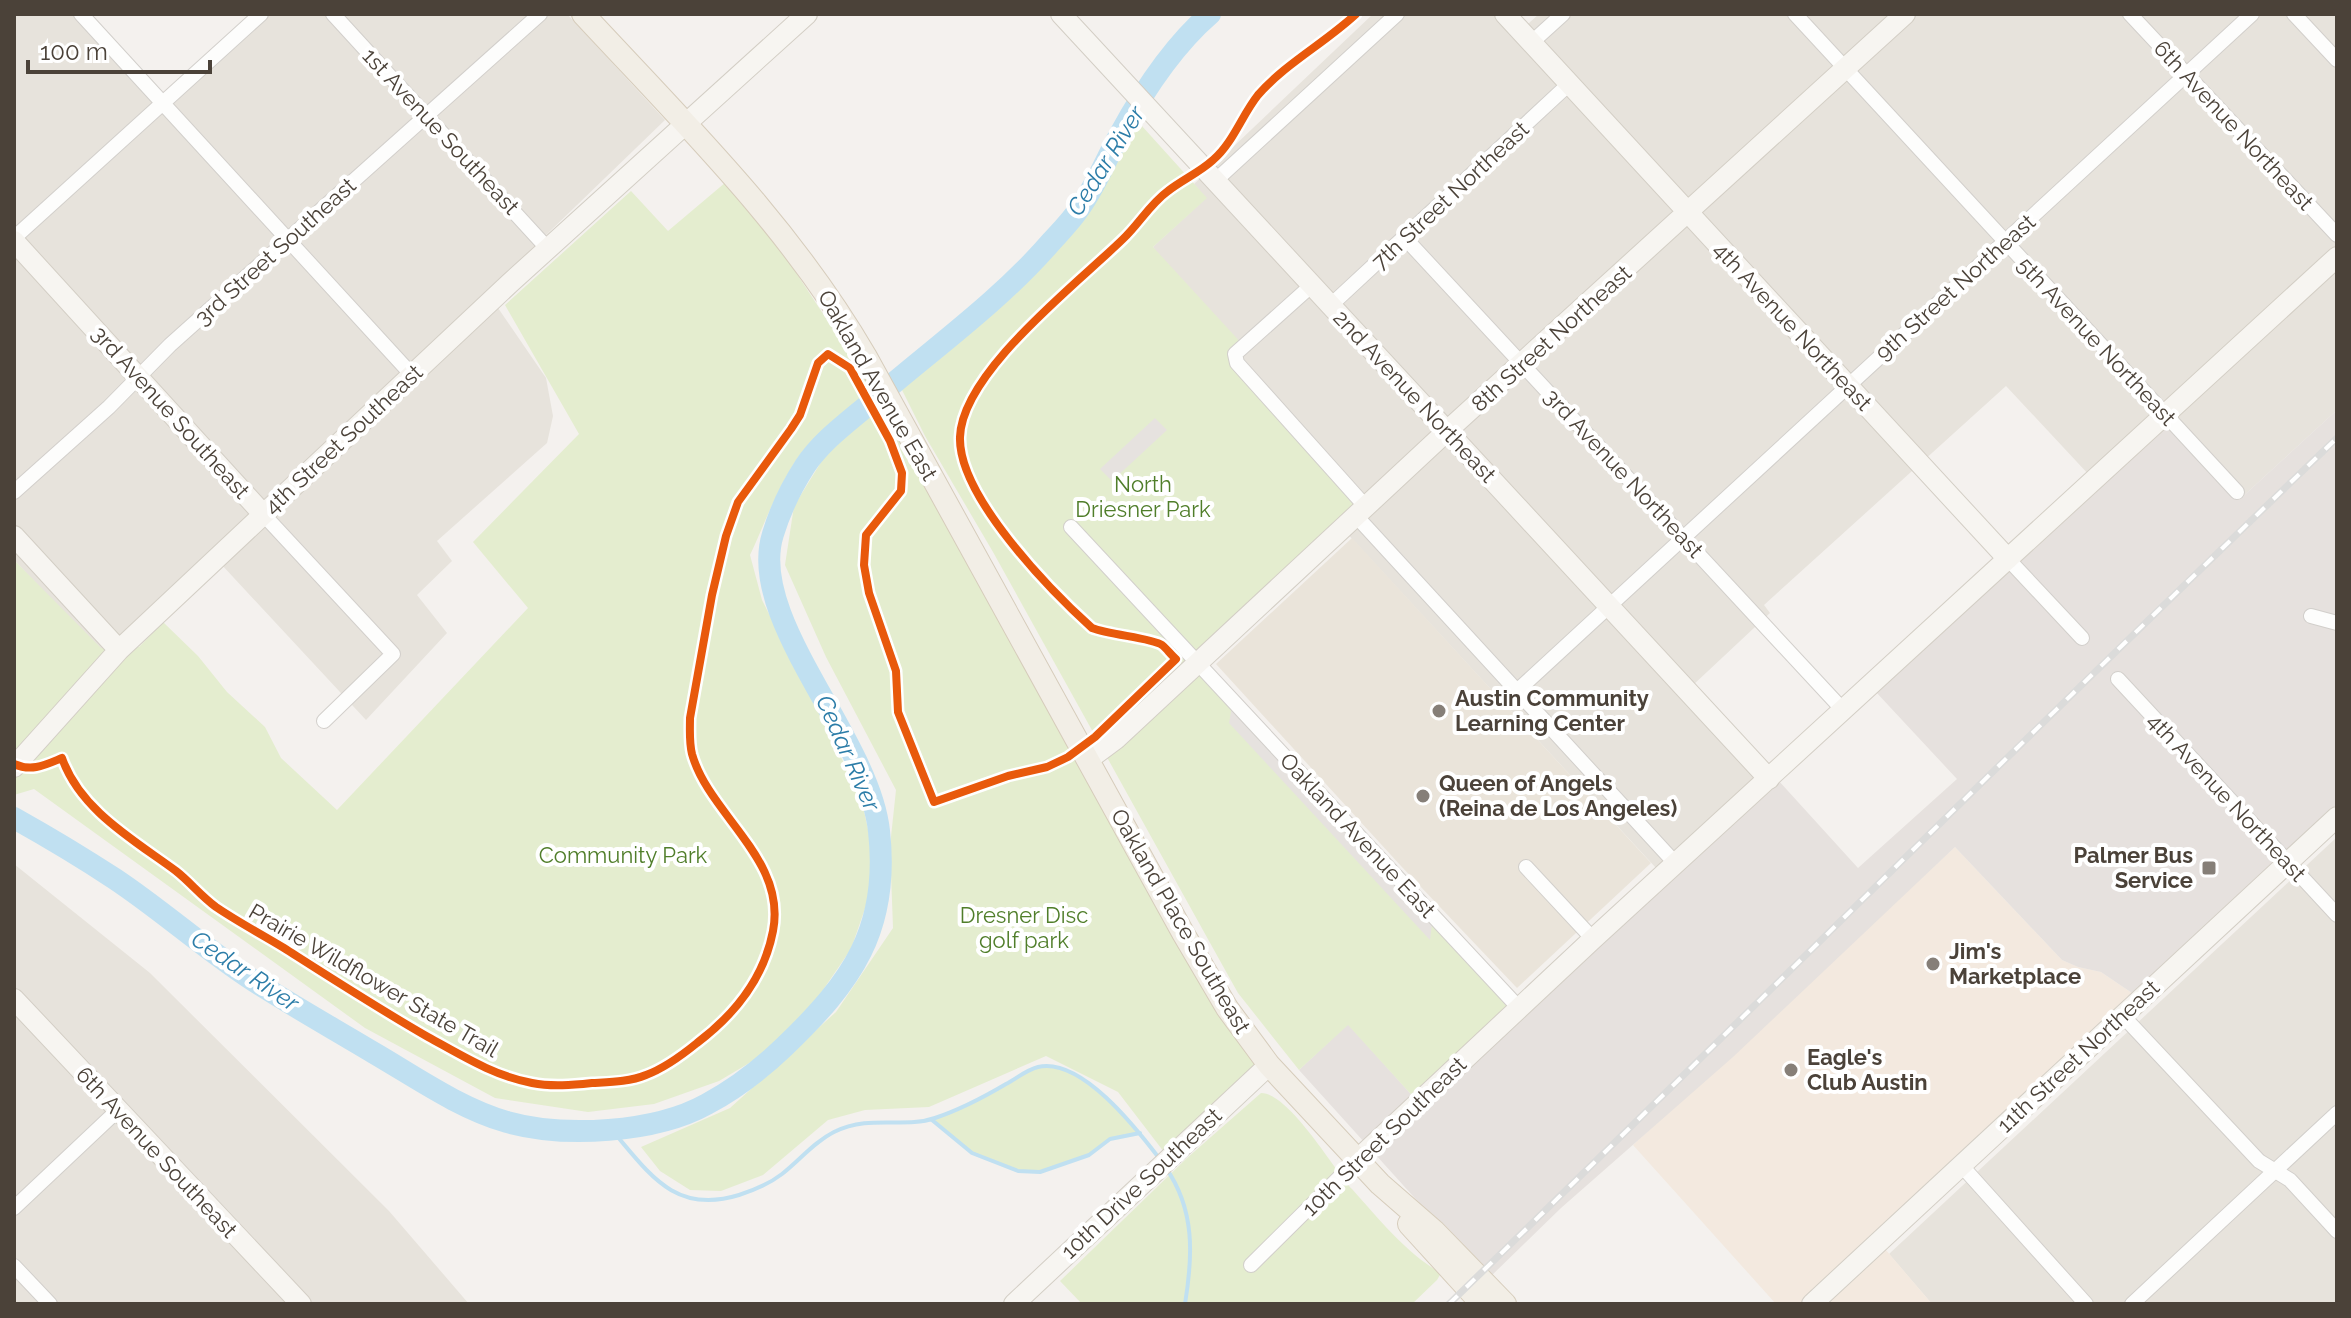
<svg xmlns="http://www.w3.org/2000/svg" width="2351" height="1318" viewBox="0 0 2351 1318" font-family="Raleway,sans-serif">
  <rect width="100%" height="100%" fill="#f4f1ee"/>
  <!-- residential -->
  <path fill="#e7e3dc" d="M14 14H91L163 95 250 14H567L665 120 487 292 546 378 553 416 547 443 437 541 452 561 417 595 447 633 366 720 221 564 101 651 14 560Z
    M1373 14H1505L1520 31 1539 14H2337V410L2239 500 2090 476 2006 386 1764 605 1770 613 1692 686 1778 780 1668 881 1343 529 1241 371 1153 247 1206 198 1194 184Z
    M2337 837V1304H1932L1889 1254Z
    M14 864 150 973 389 1211 469 1304H14Z"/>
  <!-- commercial -->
  <path fill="#f3e9df" d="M1955 847 2062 960 2078 967 2101 972 2132 993 1874 1236 1932 1304H1776L1633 1145Z"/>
  <!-- industrial -->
  <path fill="#e6e1de" d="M2337 410V804L2132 993 2101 972 2078 967 2062 960 1955 847 1733 1057 1561 1208 1488 1279 1299 1070 1348 1024 1418 1102 1778 780 1858 868 1957 779 1875 691 2166 421 2239 500Z"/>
  <!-- education -->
  <path fill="#eae4da" d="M1352 538 1651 863 1517 988 1401 866 1216 664Z"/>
  <!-- green -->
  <path fill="#e4edcf" d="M1132 115 1207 198 1153 247 1244 346 1235 354 1366 507 1198 663 1519 1008 1418 1102 1348 1025 1299 1070 1238 993 1219 959 993 552 925 436 897 380C960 327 1027 276 1077 211 1100 182 1112 146 1132 115Z
    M726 182 774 239 873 390C850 408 826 424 807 446 784 471 765 523 750 555L762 600 861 797 872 848 869 897 851 949 812 1006 761 1056 719 1081 654 1104 588 1112 495 1098 365 1028 34 789 14 795V560L101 648 139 647 163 622 198 656 227 692 265 727 281 758 337 810 528 608 473 542 579 434 505 305 631 191 668 231Z
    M881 402 1258 1063 1164 1152 1118 1092 1046 1056 929 1107 865 1110 828 1120 763 1175 721 1191 690 1190 660 1171 641 1147 730 1108 836 1012 893 928 890 846 896 790 826 657 785 565 794 506 826 454Z
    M1050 1066C1088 1075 1115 1104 1140 1133L1110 1139 1089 1155 1040 1172 1018 1171 972 1153 932 1120 995 1091 1029 1070Z
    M1261 1093C1289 1093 1333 1168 1352 1189 1378 1218 1407 1254 1441 1273L1437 1280 1412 1304H1082L1060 1281 1187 1158Z"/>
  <!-- parking -->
  <path fill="#e6e2df" d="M1155 418 1167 430 1112 481 1100 469Z
    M1233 701 1433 916 1430 940 1229 723Z"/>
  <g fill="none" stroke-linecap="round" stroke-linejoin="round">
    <!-- stream -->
    <path stroke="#c0e0f1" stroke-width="4" d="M932 1120 972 1153 1018 1171 1040 1172 1089 1155 1110 1139 1140 1133
      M611 1129C649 1173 674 1215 739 1195 755 1190 769 1184 782 1174 800 1160 814 1142 834 1132 871 1114 904 1129 935 1118 959 1110 984 1097 1006 1084 1016 1079 1026 1070 1038 1067 1081 1057 1136 1128 1159 1158
      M1166 1168C1195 1210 1193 1255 1185 1304"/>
    <!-- river -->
    <path stroke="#c0e0f1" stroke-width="22" d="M14 818C48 837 83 858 115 879 163 911 206 950 254 981 293 1006 334 1029 374 1053 417 1078 459 1108 507 1122 564 1138 655 1133 707 1104 735 1089 761 1069 784 1047 852 982 890 929 879 831 869 737 746 619 773 534 780 511 792 486 805 466 823 439 851 420 875 399 934 348 1000 301 1051 242 1061 231 1071 221 1079 209 1096 186 1106 159 1120 134 1144 90 1173 46 1210 14"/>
    <defs>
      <path id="street" d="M81 14 412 375
        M333 14 548 249
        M1795 14 2237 492
        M2130 14 2337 235
        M2294 14 2337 60
        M1531 43 1563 14
        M1215 181 1397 14
        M1404 237 1843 710
        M14 238 261 14
        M1312 285 1235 354 1237 363 1366 507
        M1331 305 1569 84
        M14 492 109 407 170 345 540 14
        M263 514 393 654 324 721
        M1357 517 1676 864
        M1071 527 1519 1008
        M2008 559 2082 638
        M2311 616 2337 623
        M2118 679 2337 915
        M1517 691 2252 14
        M1526 867 1593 939
        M2123 1016 2259 1161 2290 1180 2337 1231
        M1961 1165 2086 1304
        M14 1208 118 1110
        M1251 1265 1357 1160
        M14 1266 50 1304
        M2132 1304 2337 1113"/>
      <path id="secondary" d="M1061 14 1769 779
        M1505 14 2008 559
        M14 241 263 514
        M14 536 119 650
        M1089 759 1116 739 1447 431 1905 14
        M14 767 119 650 510 283 807 14
        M14 999 301 1304
        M1357 1160 1593 939 2337 257
        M1014 1304 1269 1065
        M1812 1304 2337 817"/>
      <path id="primary" d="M583 14C686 125 789 225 866 357L1183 933 1227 1008 1269 1065 1380 1184 1434 1231 1505 1304
        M1409 1224 1482 1304"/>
    </defs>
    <!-- street casing -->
    <use href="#street" stroke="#d2cfcb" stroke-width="16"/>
    <!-- secondary casing -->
    <use href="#secondary" stroke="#d3cec5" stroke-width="22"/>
    <!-- primary casing -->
    <use href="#primary" stroke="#d6ccbb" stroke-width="24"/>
    <!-- street -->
    <use href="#street" stroke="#fdfdfc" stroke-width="14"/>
    <!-- secondary -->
    <use href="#secondary" stroke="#f7f5f1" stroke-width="20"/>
    <!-- primary -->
    <use href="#primary" stroke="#f2eee6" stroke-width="22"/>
    <defs>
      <path id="rail" d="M1449 1304C1746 1016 2038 724 2337 438"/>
    </defs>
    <!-- rail casing -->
    <use href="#rail" stroke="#dbdbda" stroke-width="7"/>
    <!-- rail -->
    <use href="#rail" stroke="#fff" stroke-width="4" stroke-dasharray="12" stroke-linecap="butt"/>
    <defs>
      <path id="cycleway" d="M14 764C32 772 45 765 62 758 80 810 134 840 176 871 190 882 201 896 216 907 238 922 261 934 284 948 331 978 379 1009 428 1037 461 1055 494 1076 532 1083 552 1087 573 1085 592 1083 610 1082 629 1082 646 1075 665 1068 681 1056 697 1043 734 1015 764 978 773 931 787 859 709 815 692 754 689 742 690 730 690 718L712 595 726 536 738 502 791 429 800 415 818 363 828 354 850 368 890 441 902 473 901 491 866 535 864 565 869 593 896 671 898 712 934 802 1008 776 1047 767 1068 757 1095 737 1176 659C1171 655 1167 649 1162 645 1152 638 1110 635 1092 628 1050 590 958 496 960 437 962 372 1077 284 1123 239 1139 224 1150 204 1168 191 1182 180 1200 172 1213 160 1233 143 1242 115 1258 95 1286 63 1325 43 1356 14"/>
    </defs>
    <!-- cycleway casing -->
    <use href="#cycleway" stroke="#fff" stroke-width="13"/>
    <!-- cycleway -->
    <use href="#cycleway" stroke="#e8590c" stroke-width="8"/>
  </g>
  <!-- markers -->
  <g fill="#867f78" stroke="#fff" stroke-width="3">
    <circle cx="1439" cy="711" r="8"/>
    <circle cx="1423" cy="796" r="8"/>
    <rect x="2201" y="860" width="16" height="16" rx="4"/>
    <circle cx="1933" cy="964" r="8"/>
    <circle cx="1791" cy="1070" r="8"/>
  </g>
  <g text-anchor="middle" stroke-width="8" stroke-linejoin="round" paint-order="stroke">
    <!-- street labels -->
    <g font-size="22" fill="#4b4239" stroke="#fff">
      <text transform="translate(2234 125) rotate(47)" y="8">6th Avenue Northeast</text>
      <text transform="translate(441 131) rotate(47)" y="8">1st Avenue Southeast</text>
      <text transform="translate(1450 195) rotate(-43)" y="8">7th Street Northeast</text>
      <text transform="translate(275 251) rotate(-42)" y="8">3rd Street Southeast</text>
      <text transform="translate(1955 287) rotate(-42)" y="8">9th Street Northeast</text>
      <text transform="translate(1793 326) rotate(47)" y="8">4th Avenue Northeast</text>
      <text transform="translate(1551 338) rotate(-42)" y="8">8th Street Northeast</text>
      <text transform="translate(2097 341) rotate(47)" y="8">5th Avenue Northeast</text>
      <text transform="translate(878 385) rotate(60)" y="8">Oakland Avenue East</text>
      <text transform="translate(1415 396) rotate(47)" y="8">2nd Avenue Northeast</text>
      <text transform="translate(171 412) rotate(48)" y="8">3rd Avenue Southeast</text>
      <text transform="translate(343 439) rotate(-43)" y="8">4th Street Southeast</text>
      <text transform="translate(1624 473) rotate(47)" y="8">3rd Avenue Northeast</text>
      <text transform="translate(2227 797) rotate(47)" y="8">4th Avenue Northeast</text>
      <text transform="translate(1358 835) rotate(47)" y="8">Oakland Avenue East</text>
      <text transform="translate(1181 921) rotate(60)" y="8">Oakland Place Southeast</text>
      <text transform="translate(374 980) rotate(30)" y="8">Prairie Wildflower State Trail</text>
      <text transform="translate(2078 1056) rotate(-43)" y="8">11th Street Northeast</text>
      <text transform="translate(1384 1136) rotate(-44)" y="8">10th Street Southeast</text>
      <text transform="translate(157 1152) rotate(47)" y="8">6th Avenue Southeast</text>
      <text transform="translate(1141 1183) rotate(-43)" y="8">10th Drive Southeast</text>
    </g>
    <!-- park labels -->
    <g font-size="22" fill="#507e2a" stroke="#fff">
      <text x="1143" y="492">North<tspan x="1143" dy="25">Driesner Park</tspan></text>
      <text x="623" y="863">Community Park</text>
      <text x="1024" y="923">Dresner Disc<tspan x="1024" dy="25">golf park</tspan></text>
    </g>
    <!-- poi labels -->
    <g font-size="22" font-weight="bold" fill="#4b4239" stroke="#fff" text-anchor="start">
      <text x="1455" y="706">Austin Community<tspan x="1455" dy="25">Learning Center</tspan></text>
      <text x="1439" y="791">Queen of Angels<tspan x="1439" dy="25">(Reina de Los Angeles)</tspan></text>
      <text x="2193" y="863" text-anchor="end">Palmer Bus<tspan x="2193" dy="25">Service</tspan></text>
      <text x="1949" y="959">Jim's<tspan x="1949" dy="25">Marketplace</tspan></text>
      <text x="1807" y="1065">Eagle's<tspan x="1807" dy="25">Club Austin</tspan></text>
    </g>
    <!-- water labels -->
    <g font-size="24" font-style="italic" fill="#2c7da8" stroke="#fff">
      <text transform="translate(1106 161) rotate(-58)" y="8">Cedar River</text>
      <text transform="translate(848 753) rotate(66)" y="8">Cedar River</text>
      <text transform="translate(245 971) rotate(34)" y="8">Cedar River</text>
    </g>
  </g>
  <!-- border -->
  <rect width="2351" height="1318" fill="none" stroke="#4b4239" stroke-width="32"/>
  <!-- scale -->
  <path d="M28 60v12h182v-12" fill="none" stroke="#4b4239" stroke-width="4"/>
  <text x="40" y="60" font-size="24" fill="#4b4239" stroke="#ffffff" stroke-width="6" paint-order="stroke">100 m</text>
</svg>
